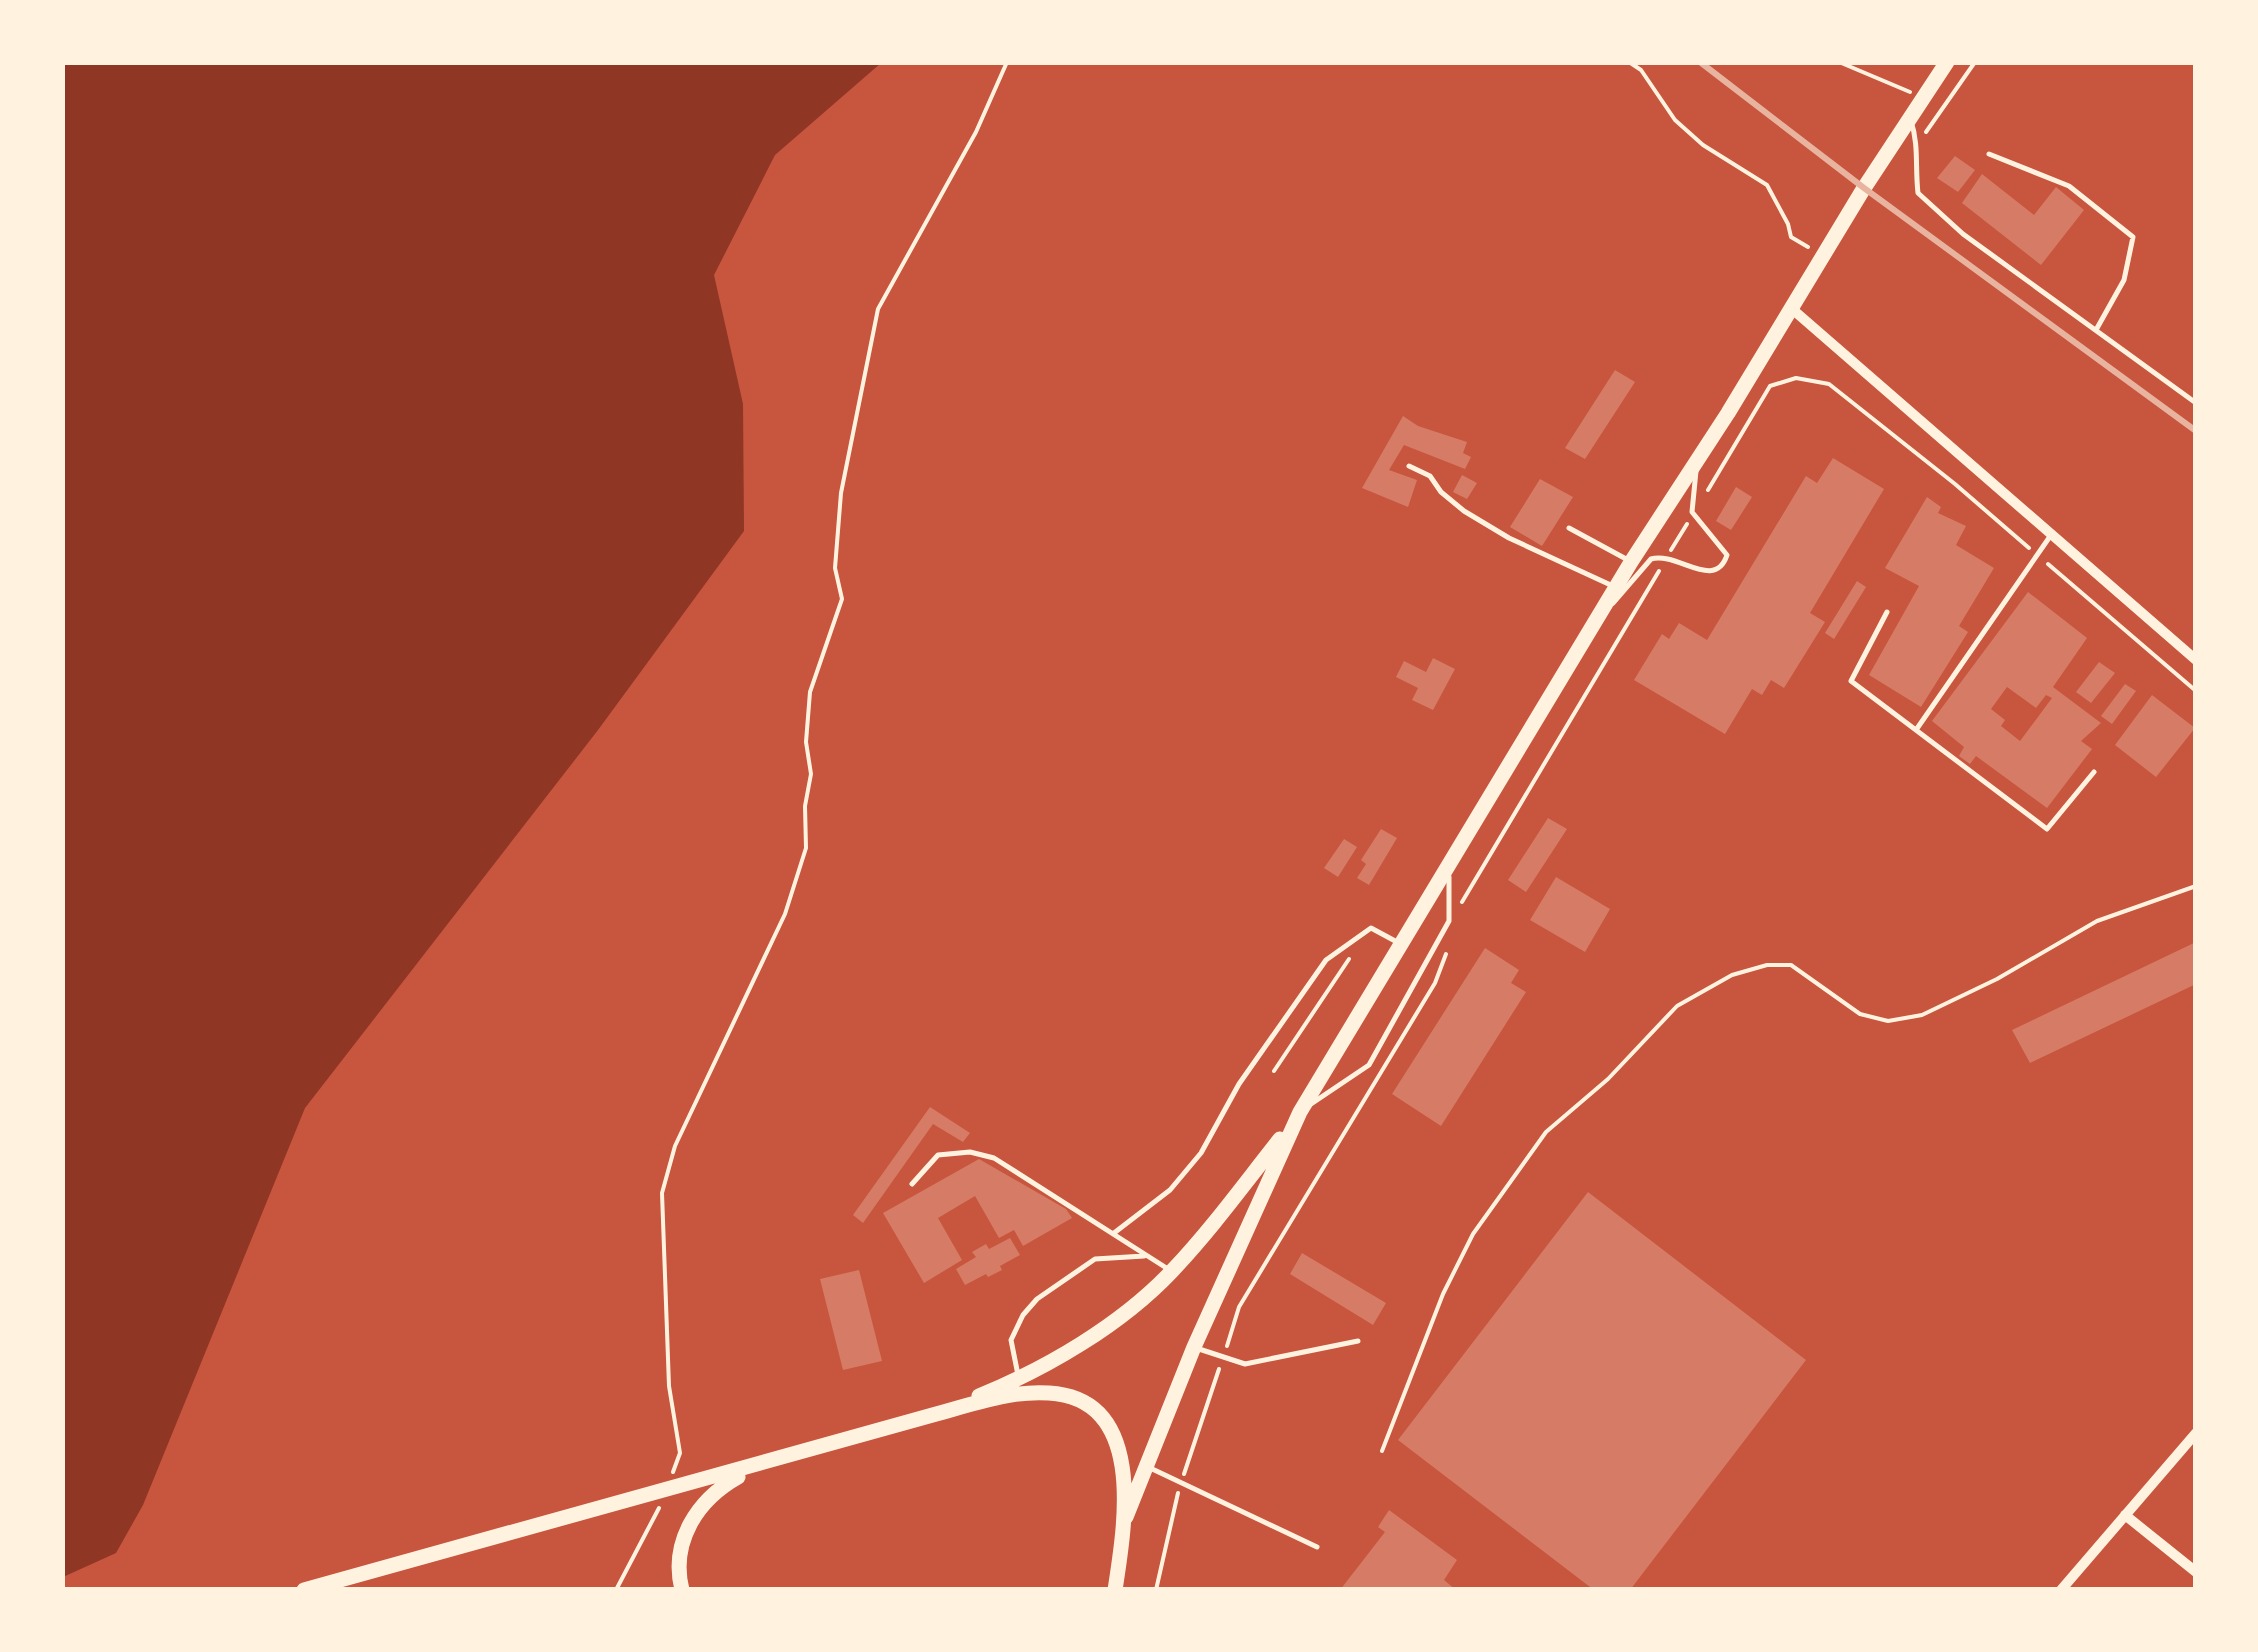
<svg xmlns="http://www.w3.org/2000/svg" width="2258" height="1652" viewBox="0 0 2258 1652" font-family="'IBM Plex Serif',serif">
  <rect width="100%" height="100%" fill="#c8553d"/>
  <!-- water -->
  <path fill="#8f3625" d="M63 62 881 63 775 155 714 275 743 404 744 531 598 730 305 1108 143 1505 116 1553 63 1577Z"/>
  <!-- building -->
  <path fill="#d67c66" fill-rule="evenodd" d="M1955 156 1975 170 1958 192 1937 178Z
    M1982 174 2034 215 2056 187 2084 210 2041 265 1962 203Z
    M1615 370 1635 382 1585 459 1565 448Z
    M1403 416 1418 426 1467 442 1463 453 1471 457 1465 469 1404 445 1389 470 1417 480 1408 507 1362 488Z
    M1833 458 1884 489 1810 613 1825 622 1784 688 1771 680 1762 695 1752 689 1725 734 1634 680 1662 634 1669 639 1679 623 1707 640 1806 476 1817 483Z
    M1462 475 1477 483 1467 499 1453 492Z
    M1540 479 1573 497 1542 546 1510 527Z
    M1736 487 1752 497 1731 530 1716 521Z
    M1927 497 1941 507 1938 513 1966 526 1956 545 1994 568 1959 626 1968 632 1921 707 1869 675 1919 586 1885 568Z
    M1857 581 1866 587 1834 639 1825 633Z
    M2028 592 2087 638 2053 687 2101 723 2081 741 2092 749 2047 808 1976 756 1970 764 1959 756 1964 747 1932 721ZM2007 687 2036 708 2046 695 2052 698 2020 741 2001 726 2005 720 1991 709Z
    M1433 658 1455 669 1433 710 1412 700 1418 688 1396 677 1404 661 1426 672Z
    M2099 662 2115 673 2091 703 2076 692Z
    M2125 684 2136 691 2112 724 2101 716Z
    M2152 695 2195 728 2156 777 2115 745Z
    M1548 818 1567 829 1526 892 1508 880Z
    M1381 829 1397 838 1369 885 1357 878 1366 864 1361 860Z
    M1344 839 1357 847 1338 877 1324 868Z
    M1556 877 1610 909 1585 952 1530 920Z
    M2196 942V984L2030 1063 2012 1030Z
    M1485 948 1519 970 1511 983 1526 992 1441 1126 1392 1094Z
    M930 1107 970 1133 963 1142 933 1124 863 1223 853 1215Z
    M979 1159 1066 1209 1072 1218 1023 1246 1014 1230 999 1238 975 1196 938 1218 962 1260 924 1283 883 1213Z
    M1588 1192 1806 1360 1630 1590H1594L1398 1440Z
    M1010 1238 1020 1255 1000 1266 1002 1270 988 1277 986 1274 965 1285 956 1269 976 1257 972 1252 986 1244 989 1249Z
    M1302 1253 1386 1303 1373 1325 1290 1274Z
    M859 1270 882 1361 843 1370 820 1279Z
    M1389 1510 1457 1560 1444 1580 1456 1590H1340L1385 1532 1378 1527Z"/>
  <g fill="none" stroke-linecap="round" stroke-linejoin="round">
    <!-- path -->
    <path stroke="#fff3e0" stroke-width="4" d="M1629 62 1641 70 1675 120 1703 145 1767 185 1788 224 1791 237 1808 247
      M1839 62 1910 92
      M1926 132 1975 62
      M1708 490 1770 386 1796 378 1829 384 1955 484 2029 548
      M1671 550 1687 524
      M2048 564 2196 691
      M1462 902 1659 571
      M1274 1071 1349 959
      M1227 1346 1239 1307 1435 983 1446 954
      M1382 1451 1443 1294 1473 1234 1546 1132 1608 1079 1677 1006 1732 975 1767 965H1791L1860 1014 1888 1021 1922 1015 1997 979 2097 921 2196 886
      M673 1472 680 1453 669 1386 662 1193 675 1146 785 914 806 848 805 806 811 774 806 742 810 692 842 599 835 568 841 493 878 309 976 132 1007 62
      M1184 1474 1219 1369
      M616 1590 659 1508
      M1156 1590 1178 1493"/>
    <!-- service -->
    <path stroke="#fff3e0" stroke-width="5" d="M1911 121C1919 145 1915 168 1918 193L1963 234 2196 403
      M1989 154 2069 186 2133 237 2124 280 2096 330
      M1409 466 1430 476 1441 492 1464 511 1509 538 1615 587
      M1569 528 1628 560
      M1613 603 1651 559C1677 551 1715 592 1727 555L1692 512 1696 471
      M1887 612 1851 681 2047 829 2094 772
      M1916 730 2051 535
      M1311 1104 1369 1065 1449 921V877
      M912 1184 938 1155 970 1152 994 1158 1168 1269
      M1114 1233 1170 1190 1201 1153 1239 1084 1326 960 1371 928 1397 942
      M1196 1348 1245 1364 1358 1341
      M1018 1375 1011 1340 1023 1315 1037 1299 1095 1259 1144 1256
      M1148 1467 1317 1547"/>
    <!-- minor -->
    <path stroke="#fff3e0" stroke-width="10" d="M1791 308 2196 660
      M2125 1515 2196 1572
      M2061 1590 2196 1433"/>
    <!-- primary -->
    <path stroke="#fff3e0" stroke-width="15" d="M979 1396C1047 1368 1121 1325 1172 1271 1211 1230 1245 1183 1280 1139
      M1126 1517 1194 1347 1300 1112 1631 562 1728 413 1864 188 1947 62
      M304 1590 929 1416C967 1406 1009 1390 1049 1393 1147 1399 1125 1525 1115 1590
      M682 1590C670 1542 697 1500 738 1477"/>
    <!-- rail -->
    <path stroke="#e9b49f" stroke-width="6" d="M1700 62 1864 188 2196 431"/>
  </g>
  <!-- border -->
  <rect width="2258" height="1652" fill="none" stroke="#fff3e0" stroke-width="130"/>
</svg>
